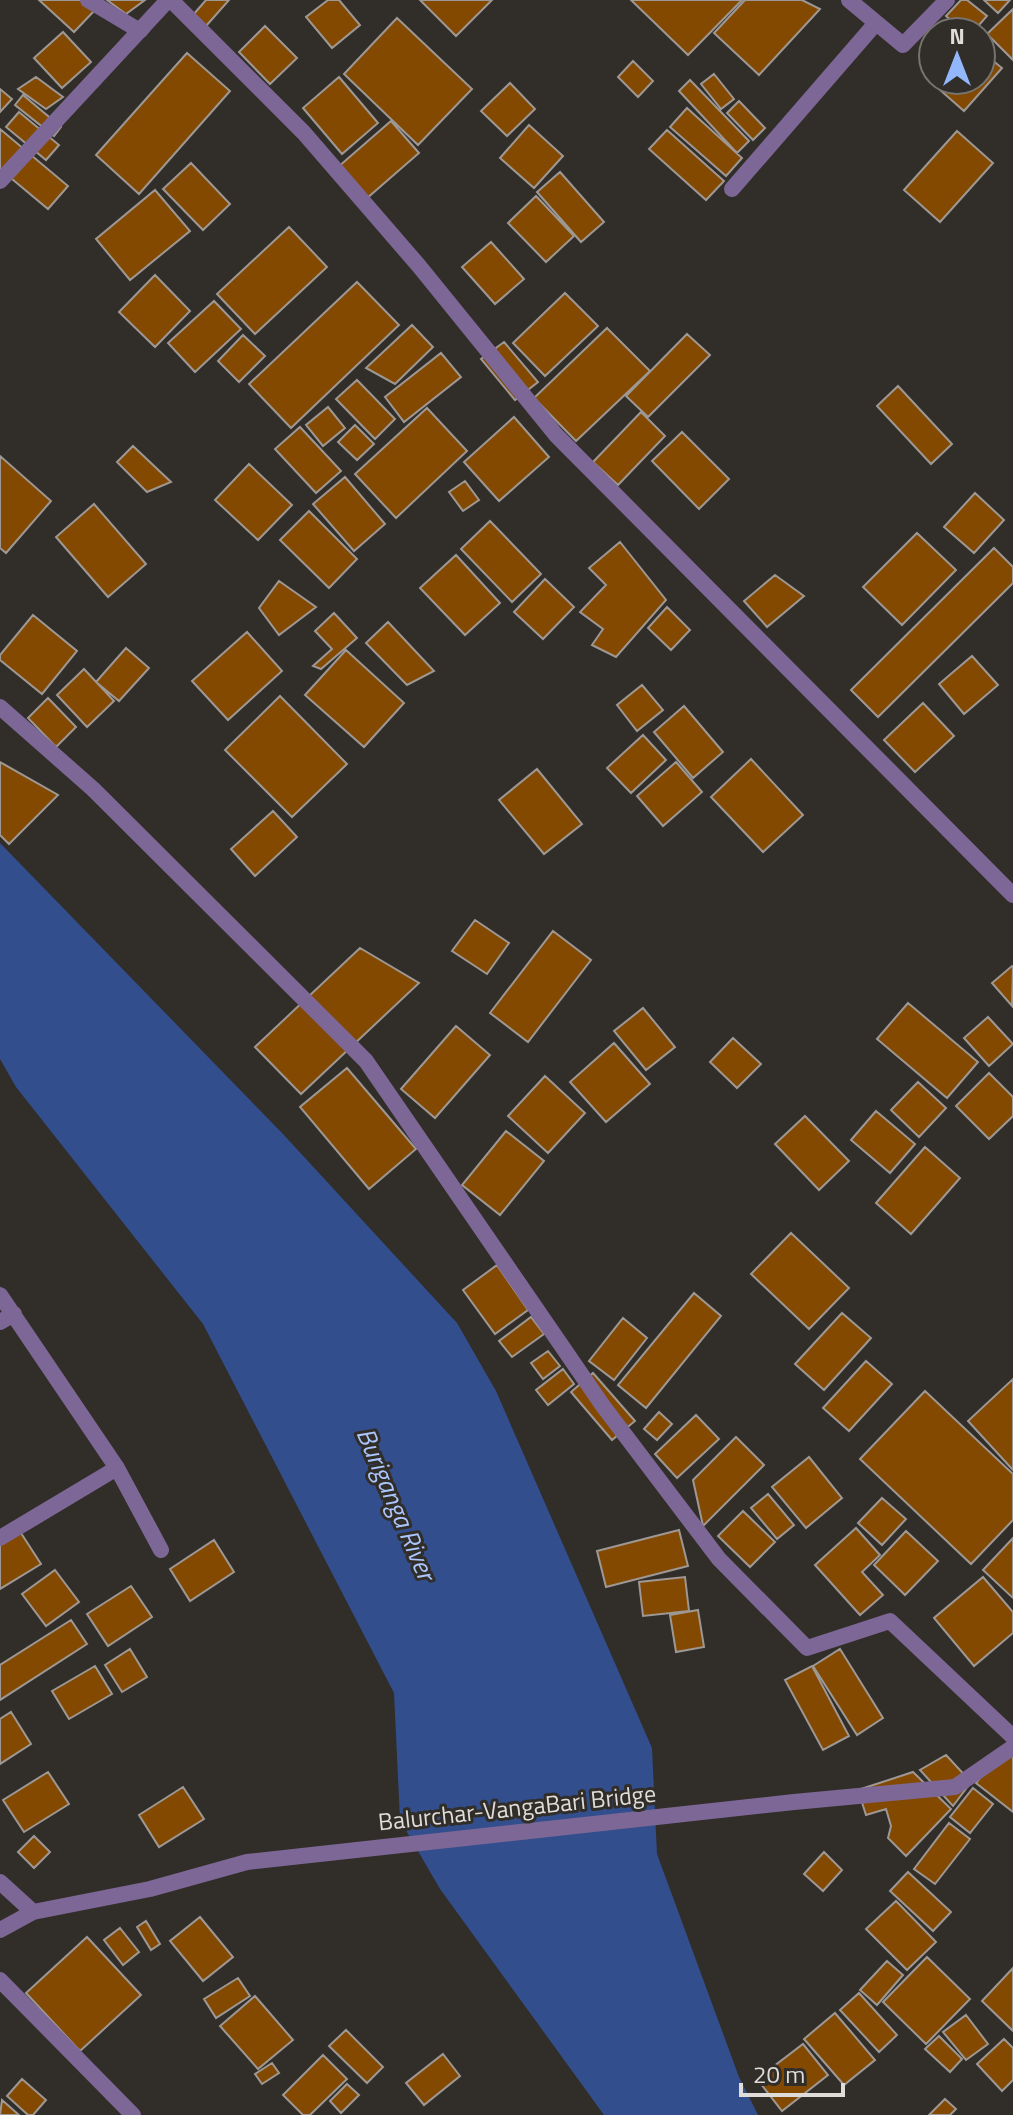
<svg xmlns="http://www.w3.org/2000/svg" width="1013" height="2115" viewBox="0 0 1013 2115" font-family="'Titillium Web',sans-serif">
  <rect width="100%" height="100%" fill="#312d28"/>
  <!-- water -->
  <path fill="#334e8c" d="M0 843 283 1134 457 1323 496 1391 652 1748 657 1854 739 2077 758 2115H604L440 1889 400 1820 394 1693 203 1324 16 1087 0 1059Z"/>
  <!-- building -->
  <path fill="#834900" stroke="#9e9894" stroke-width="2" d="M39 0H84L95 10 74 32Z
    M107 0H145L126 14Z
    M206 0H229L206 26 193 15Z
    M328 0H339L360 25 332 48 306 17Z
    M420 0H492L456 36Z
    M631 0H742L688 55Z
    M745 0H802L820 9 759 75 714 33Z
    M961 0H967L987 16 973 32H964L946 16Z
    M984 0H1010L998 13Z
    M1013 9V60L987 34Z
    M397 18 472 89 418 145 344 74Z
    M265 26 297 58 270 84 239 52Z
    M63 32 91 62 62 88 34 58Z
    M981 51 1002 68 964 111 940 90 949 80H981Z
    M187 53 230 91 139 194 96 155Z
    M633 61 653 81 638 97 618 77Z
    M714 74 734 99 721 109 701 84Z
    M36 77 63 97 46 109 18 89Z
    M339 77 378 123 342 154 303 108Z
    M690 80 749 141 737 153 679 91Z
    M510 83 535 109 507 136 481 111Z
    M0 89 12 99 0 112Z
    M23 95 61 127 54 136 15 105Z
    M739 101 765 128 753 140 727 113Z
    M687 108 742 158 726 176 670 127Z
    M19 112 59 145 46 160 6 127Z
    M391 121 419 153 366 199 338 167Z
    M529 125 563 156 534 188 500 158Z
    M0 129 68 186 48 209 0 169Z
    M667 130 724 181 706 200 649 149Z
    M957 131 993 163 940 222 904 190Z
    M191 163 230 204 203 230 163 189Z
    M560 172 604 222 581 242 537 192Z
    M155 190 190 231 130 280 96 239Z
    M536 196 574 236 546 262 508 223Z
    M289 227 327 267 255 334 217 294Z
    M491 242 524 279 495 304 462 267Z
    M155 275 190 311 155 347 119 312Z
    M357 282 399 325 291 428 249 384Z
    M565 293 598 326 545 376 513 343Z
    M214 301 241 329 195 372 168 343Z
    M412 325 433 347 395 384 366 368Z
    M607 328 650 371 576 441 534 398Z
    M687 334 710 355 648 417 626 396Z
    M243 335 265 356 239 382 218 361Z
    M504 342 538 382 515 400 481 359Z
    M441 353 461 377 404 422 385 397Z
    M357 380 395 419 375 439 336 399Z
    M898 386 952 444 931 464 877 406Z
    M328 407 345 428 323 446 306 425Z
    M427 408 467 451 396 518 355 474Z
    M641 412 665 436 618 485 593 462Z
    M514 417 549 457 499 501 464 462Z
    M355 425 374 444 357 460 338 442Z
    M300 427 341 471 316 493 275 449Z
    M682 432 729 479 699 509 652 461Z
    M133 446 171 482 147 492 117 462Z
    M0 456 51 501 6 553 0 548Z
    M249 464 292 505 258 540 215 500Z
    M345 477 385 524 354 551 313 504Z
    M465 481 479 500 463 511 449 492Z
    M975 493 1004 520 974 553 944 527Z
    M94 504 146 564 108 597 56 537Z
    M309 511 357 559 329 588 280 540Z
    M490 521 541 574 512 602 461 549Z
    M917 533 956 570 902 625 863 587Z
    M620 542 666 600 616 657 592 645 603 629 580 612 606 585 589 568Z
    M994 548 1013 567V583L878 717 851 690Z
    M456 555 500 603 465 635 420 588Z
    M775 575 804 596 767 627 744 601Z
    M545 579 574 607 543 639 514 612Z
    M279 581 316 607 279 635 259 608Z
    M667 607 690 630 671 650 648 628Z
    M334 613 357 638 321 669 313 666 332 649 315 631Z
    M33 615 77 651 42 694 0 660V655Z
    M388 622 434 671 407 685 366 643Z
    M247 632 282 671 228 720 192 681Z
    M126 648 149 668 119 701 96 682Z
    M346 650 404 703 364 747 305 695Z
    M972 656 998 685 964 714 939 684Z
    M84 669 114 701 87 727 57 695Z
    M642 685 663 710 637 731 617 705Z
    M280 696 347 764 292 817 225 750Z
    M48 698 76 727 56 747 28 718Z
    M923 703 954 736 915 772 884 740Z
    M684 706 723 752 693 778 654 732Z
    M643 735 666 760 631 793 607 768Z
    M751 759 803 815 763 852 711 797Z
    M0 762 58 795 9 844 0 835Z
    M676 762 702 792 663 826 637 796Z
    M537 769 582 824 544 854 499 800Z
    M273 811 297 837 255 876 231 849Z
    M475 920 509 943 487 974 452 951Z
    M553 931 591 960 528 1042 490 1013Z
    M360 948 419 983 301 1094 255 1047Z
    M1012 966 1013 967 1012 1006 992 983Z
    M908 1003 978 1062 947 1098 877 1039Z
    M643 1008 675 1047 646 1070 614 1031Z
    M988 1017 1013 1044 989 1066 964 1038Z
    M456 1026 490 1055 435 1118 401 1089Z
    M733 1038 761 1064 737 1088 710 1062Z
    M614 1043 650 1084 606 1122 570 1082Z
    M347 1068 416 1149 369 1189 300 1107Z
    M989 1073 1013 1097V1116L989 1139 956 1106Z
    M545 1076 585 1113 548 1153 508 1116Z
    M918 1082 946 1108 919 1137 891 1110Z
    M876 1111 915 1144 890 1173 851 1140Z
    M805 1116 849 1161 819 1190 775 1144Z
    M506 1131 544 1161 500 1215 462 1185Z
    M925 1147 960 1178 911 1234 876 1203Z
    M791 1233 849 1288 809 1329 751 1274Z
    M497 1265 528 1310 495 1334 463 1290Z
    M694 1293 721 1316 646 1408 618 1385Z
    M842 1313 871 1338 824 1390 795 1364Z
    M531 1317 544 1334 512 1357 499 1341Z
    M623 1318 647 1338 614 1380 589 1361Z
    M548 1351 560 1366 543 1379 531 1363Z
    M866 1361 892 1384 849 1431 823 1408Z
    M563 1369 574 1384 548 1405 536 1390Z
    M593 1373 635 1421 612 1440 571 1392Z
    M1013 1379V1470L968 1421Z
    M925 1391 1013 1474V1520L971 1564 860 1459Z
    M659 1412 672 1424 657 1440 644 1429Z
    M696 1415 719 1439 677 1478 655 1454Z
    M736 1437 764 1465 703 1526 693 1480Z
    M809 1457 842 1498 806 1528 772 1487Z
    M768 1494 794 1525 777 1539 751 1508Z
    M882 1498 906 1519 882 1545 858 1523Z
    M743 1511 775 1542 750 1567 718 1536Z
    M856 1528 880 1555 862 1572 883 1595 860 1615 815 1565Z
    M19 1530 41 1564 0 1589V1542Z
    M679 1530 688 1566 606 1587 597 1551Z
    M906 1531 938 1561 905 1595 874 1565Z
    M1013 1538V1598L983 1570Z
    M214 1540 234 1572 190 1601 170 1569Z
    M55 1570 79 1602 46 1626 22 1594Z
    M685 1577 689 1611 643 1616 639 1582Z
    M983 1577 1013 1612V1633L974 1666 934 1618Z
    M131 1586 152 1617 108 1646 87 1614Z
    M698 1610 704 1647 676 1652 670 1615Z
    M71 1620 87 1644 0 1700V1665Z
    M130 1649 147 1677 122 1692 105 1665Z
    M840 1649 883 1718 857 1735 813 1666Z
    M95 1666 112 1694 69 1719 52 1691Z
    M812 1666 849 1736 823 1750 785 1680Z
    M11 1712 31 1744 0 1764V1719Z
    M1013 1737V1812L976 1783Z
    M946 1755 971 1782 953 1806 920 1770Z
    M48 1772 69 1804 24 1832 3 1800Z
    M913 1772 951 1809 906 1856 888 1838 891 1826 886 1809 866 1815 858 1790Z
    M183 1787 204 1819 159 1847 139 1815Z
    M973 1788 993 1804 970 1833 950 1817Z
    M949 1823 970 1839 935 1884 914 1869Z
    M34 1836 50 1852 34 1868 18 1852Z
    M824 1852 842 1870 823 1891 804 1874Z
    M908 1872 951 1912 933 1931 890 1891Z
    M896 1901 936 1942 907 1970 866 1929Z
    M200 1917 233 1957 203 1981 170 1941Z
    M146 1921 160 1944 151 1950 137 1927Z
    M120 1928 139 1952 123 1965 104 1940Z
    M87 1937 141 1995 80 2051 26 1993Z
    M927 1957 970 1999 926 2044 883 2002Z
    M887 1961 903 1975 877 2005 860 1990Z
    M1013 1968V2031L982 2001Z
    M238 1978 250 1996 216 2018 204 1999Z
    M859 1993 897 2035 879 2052 840 2010Z
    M255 1996 293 2040 258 2069 220 2026Z
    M835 2013 875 2060 844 2085 804 2039Z
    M966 2015 988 2044 966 2060 943 2032Z
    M346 2030 383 2067 367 2083 329 2046Z
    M939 2036 962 2059 950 2072 925 2049Z
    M1004 2039 1013 2048V2080L1002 2091 977 2064Z
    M803 2044 828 2075 782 2111 757 2079Z
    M443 2054 460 2076 424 2105 406 2083Z
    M323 2055 347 2079 310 2115H303L283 2095Z
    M272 2063 279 2073 262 2084 255 2074Z
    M22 2079 46 2100 33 2115H28L7 2096Z
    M347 2084 359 2095 341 2113 330 2101Z
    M945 2099 956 2109 950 2115H929Z
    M2 2100 19 2115H0Z"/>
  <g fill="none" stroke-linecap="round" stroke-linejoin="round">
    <!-- street -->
    <path stroke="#7d6796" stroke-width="16" d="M88 0 140 31 145 25
      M171 0 304 133 419 266 556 435 1013 895
      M849 0 903 45 947 0
      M0 181 168 0
      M732 189 876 23
      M0 707 93 789 366 1061 603 1406 719 1559 807 1648 890 1621 1013 1737
      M0 1295 117 1468 161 1550
      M0 1322 14 1314
      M0 1538 117 1468
      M0 1882 33 1912
      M0 1930 33 1912 150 1889 247 1862 794 1802 955 1787 1013 1747
      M0 1980 133 2115"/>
  </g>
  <g text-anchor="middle" stroke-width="6" stroke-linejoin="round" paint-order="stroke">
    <!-- street labels -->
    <g font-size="24" fill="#dfdcd9" stroke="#312d28">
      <text transform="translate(517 1808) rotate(-6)" y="8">Balurchar-VangaBari Bridge</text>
    </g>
    <!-- water labels -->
    <g font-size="26" font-style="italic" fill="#abc6fc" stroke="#312d28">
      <text transform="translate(396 1504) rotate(67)" y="9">Buriganga River</text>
    </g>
  </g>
  <!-- north arrow -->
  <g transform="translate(957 56)"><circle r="38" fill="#312d28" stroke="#77736f" stroke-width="2"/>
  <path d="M0-6L14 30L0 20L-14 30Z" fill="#93b7fd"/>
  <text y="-12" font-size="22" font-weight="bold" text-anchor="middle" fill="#dfdcd9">N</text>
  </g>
  <!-- scale -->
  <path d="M741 2083v12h102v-12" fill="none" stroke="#dfdcd9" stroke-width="4"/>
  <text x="753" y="2083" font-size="24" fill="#dfdcd9" stroke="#312d28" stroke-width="6" paint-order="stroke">20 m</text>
</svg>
